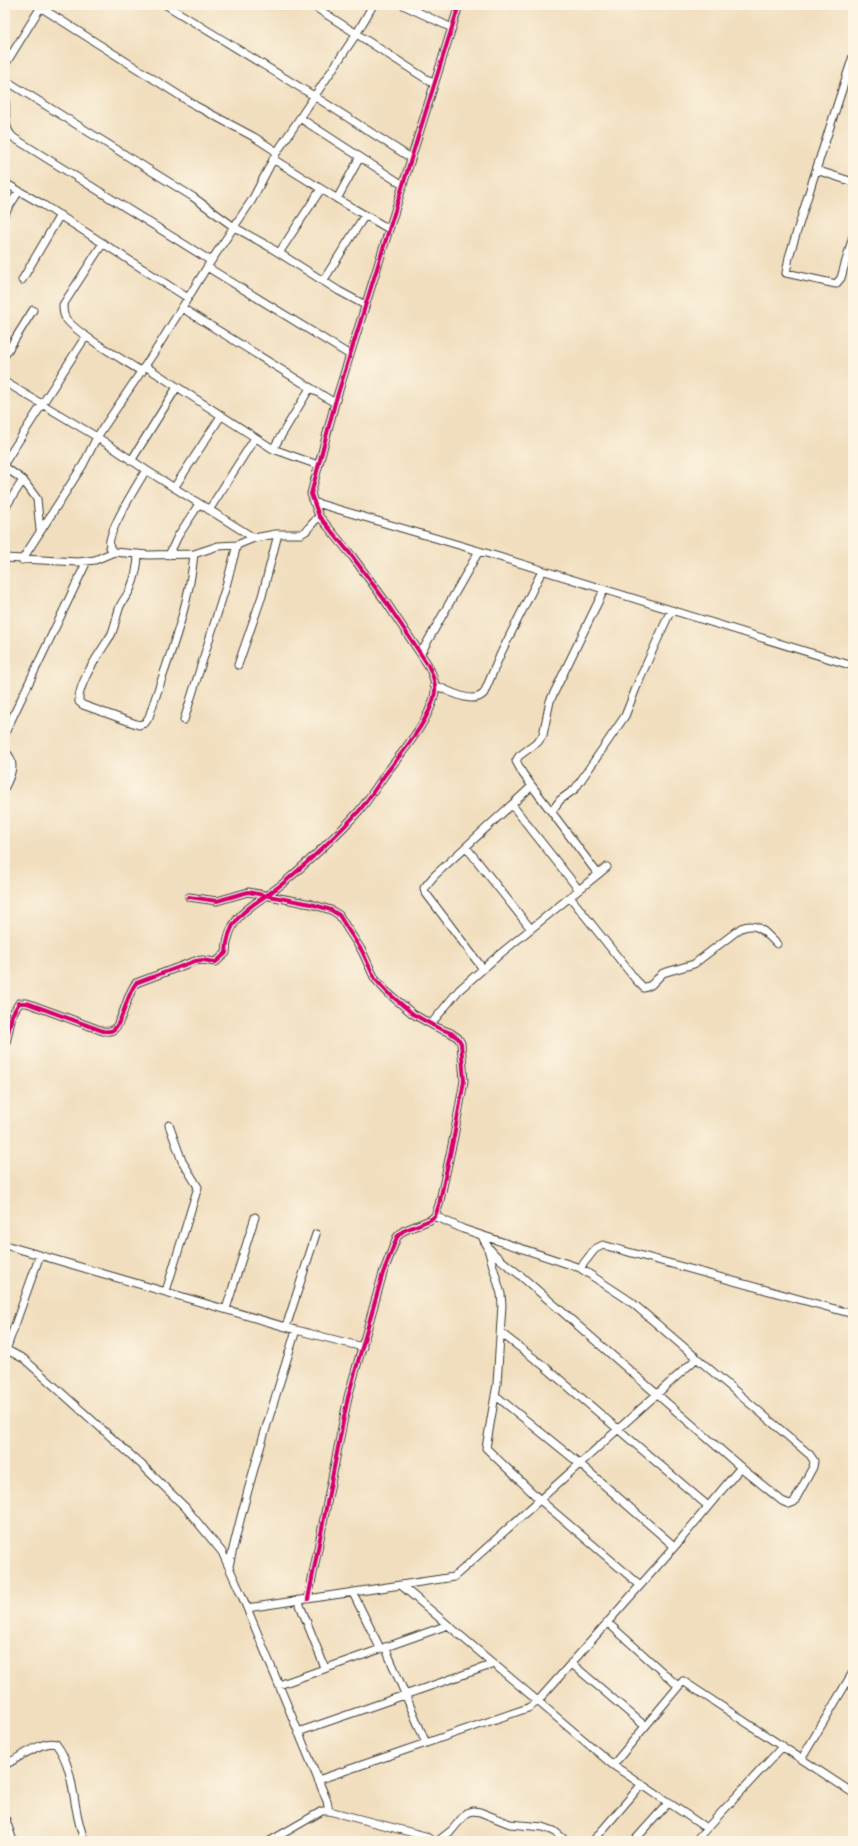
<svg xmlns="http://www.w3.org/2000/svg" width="858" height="1846" viewBox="0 0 858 1846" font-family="Cardo,serif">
  <rect width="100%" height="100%" fill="#fcf5e5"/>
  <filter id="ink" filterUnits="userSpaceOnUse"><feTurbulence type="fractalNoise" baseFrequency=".025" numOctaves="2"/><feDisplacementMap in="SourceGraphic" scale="8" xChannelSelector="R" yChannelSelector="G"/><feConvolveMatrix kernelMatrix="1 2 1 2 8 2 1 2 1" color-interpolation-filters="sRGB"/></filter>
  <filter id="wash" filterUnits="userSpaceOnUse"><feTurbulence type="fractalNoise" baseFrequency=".012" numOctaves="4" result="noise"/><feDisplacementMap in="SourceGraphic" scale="16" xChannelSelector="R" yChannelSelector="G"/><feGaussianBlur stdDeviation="0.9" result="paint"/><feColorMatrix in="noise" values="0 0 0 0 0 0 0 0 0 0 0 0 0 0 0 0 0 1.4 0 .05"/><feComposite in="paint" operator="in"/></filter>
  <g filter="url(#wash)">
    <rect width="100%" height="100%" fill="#f1debe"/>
  </g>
  <g filter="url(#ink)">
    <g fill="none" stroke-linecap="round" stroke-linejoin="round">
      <defs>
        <path id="street" d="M166 5 314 96 411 158
          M312 5 434 84
          M403 5 452 28
          M40 7 196 106 254 137 277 152
          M853 56 816 170 789 257 786 273 836 284 841 278 853 236
          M5 65 42 5
          M5 80 193 197 234 227 268 246 339 291 365 305
          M5 96C7 111 2 128 14 138L211 261
          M300 118 403 185
          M273 159 344 203 389 229
          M816 170 853 182
          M5 183 42 204 188 298
          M337 199 360 157
          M5 213 19 191
          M103 243 63 305C63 310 63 313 65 317 73 332 126 361 142 372
          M279 253 321 189
          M207 267 350 355
          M22 280 60 215
          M323 281 365 215
          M182 308 335 403
          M5 355 33 310
          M145 366 273 449 318 465
          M5 382 97 437 146 470 254 538
          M273 449 310 388
          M131 461 177 387
          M5 462 86 336
          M5 467 23 480 37 499 40 530
          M174 488 221 416
          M313 502 496 556 853 666
          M5 508 23 480
          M209 510 255 438
          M114 552C113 552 110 548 110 547 105 535 139 482 146 470
          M138 554C138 566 135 578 130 590 127 596 121 602 119 609 116 618 115 627 111 635 101 651 77 684 79 702L83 705 139 725 145 723 149 717C166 664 189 610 194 554
          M169 555 178 536 199 504
          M5 558 78 562 95 560 114 552 148 555 194 554 218 546 237 545 254 538 276 534H301L306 531 319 516
          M22 560 83 465 97 437 157 348 207 267 252 200 277 152 357 33 373 5
          M421 653 479 551
          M238 665 262 596 278 534
          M434 685C448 690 473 706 484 693L501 653 542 571
          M184 720 226 586 237 545
          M5 733 87 561
          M5 751C17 762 11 775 5 787
          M512 805 579 890
          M552 811 560 800 575 789 625 716 640 678 671 610
          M466 847 531 929
          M598 874 523 774 516 761 519 756 538 742 543 735 550 701 604 590
          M189 897 217 901 248 892 311 904 331 910 339 915 347 928 362 951 375 979 387 992 413 1014 436 1027 451 1033 458 1038 461 1043 464 1081 454 1136 439 1205 435 1216 430 1220 403 1231 397 1237 383 1273 348 1397 308 1599
          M570 897 636 980 644 988 651 985 663 973 694 964 741 928C758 921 765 933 777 944
          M483 969 425 892 424 888 434 876 532 786
          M431 1024 459 990 500 954 607 867
          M5 1048 12 1015 19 1003H27L103 1031C107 1031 110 1032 113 1030 123 1023 126 995 136 983L195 961 202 960 216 962 226 953C227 910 260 904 287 880 310 860 339 833 359 811 368 800 376 788 384 776 399 756 433 717 435 691 436 682 432 673 428 665L386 602 352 556 319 516 311 494 335 403 459 5
          M435 1216 463 1229 580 1268 630 1301 810 1455 814 1461 813 1467 794 1502 789 1504 782 1501 744 1470 521 1276C507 1264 489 1254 482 1236
          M5 1245 296 1330 363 1347
          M488 1249 501 1294 502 1305 497 1384 486 1448 540 1500 640 1585
          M580 1268 595 1249 603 1245 853 1314
          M166 1291 198 1187 182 1161 169 1125
          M226 1309 255 1217
          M286 1327 316 1234
          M501 1333 544 1366 708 1506
          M5 1349 24 1359 142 1465 185 1507 222 1552 242 1596 327 1801 329 1811
          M6 1350 40 1255
          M495 1395 580 1464 674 1546
          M229 1566C247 1486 272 1408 296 1330
          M402 1586 613 1765 706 1828
          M353 1593 380 1648
          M298 1600 325 1668
          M247 1608 454 1577 696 1359
          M607 1622 678 1686
          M385 1647 426 1743
          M571 1663 645 1726
          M279 1685 448 1625
          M298 1732 494 1664
          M802 1758 853 1672
          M5 1765C17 1759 44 1739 56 1744 77 1771 71 1810 85 1841
          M613 1765 683 1681 853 1793
          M318 1780 528 1708 537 1702 676 1545 741 1467
          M6 1820 13 1841
          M270 1841 322 1811H329L425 1836 433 1841
          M438 1841 452 1830 466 1813 473 1811 480 1812 510 1824 543 1827 554 1831 566 1841
          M593 1841 642 1784
          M634 1841 669 1802
          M695 1841 783 1746"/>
      </defs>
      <!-- street casing -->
      <use href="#street" stroke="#3c3934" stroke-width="9"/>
      <!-- street -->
      <use href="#street" stroke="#fff" stroke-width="7"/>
      <defs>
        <path id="cycleway" d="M189 897 217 901 248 892 311 904 331 910 339 915 347 928 362 951 375 979 387 992 413 1014 436 1027 451 1033 458 1038 461 1043 464 1081 454 1136 439 1205 435 1216 430 1220 403 1231 397 1237 383 1273 348 1397 308 1599
          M5 1048 12 1015 19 1003H27L103 1031C107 1031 110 1032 113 1030 123 1023 126 995 136 983L195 961 202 960 216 962 226 953C227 910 260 904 287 880 310 860 339 833 359 811 368 800 376 788 384 776 399 756 433 717 435 691 436 682 432 673 428 665L386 602 352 556 319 516 311 494 335 403 459 5"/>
      </defs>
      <!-- cycleway casing -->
      <use href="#cycleway" stroke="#fcf5e5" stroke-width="6"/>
      <!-- cycleway -->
      <use href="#cycleway" stroke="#d6006c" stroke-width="4"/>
    </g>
  </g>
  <!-- margin -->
  <rect width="858" height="1846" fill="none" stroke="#fcf5e5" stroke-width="20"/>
</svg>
